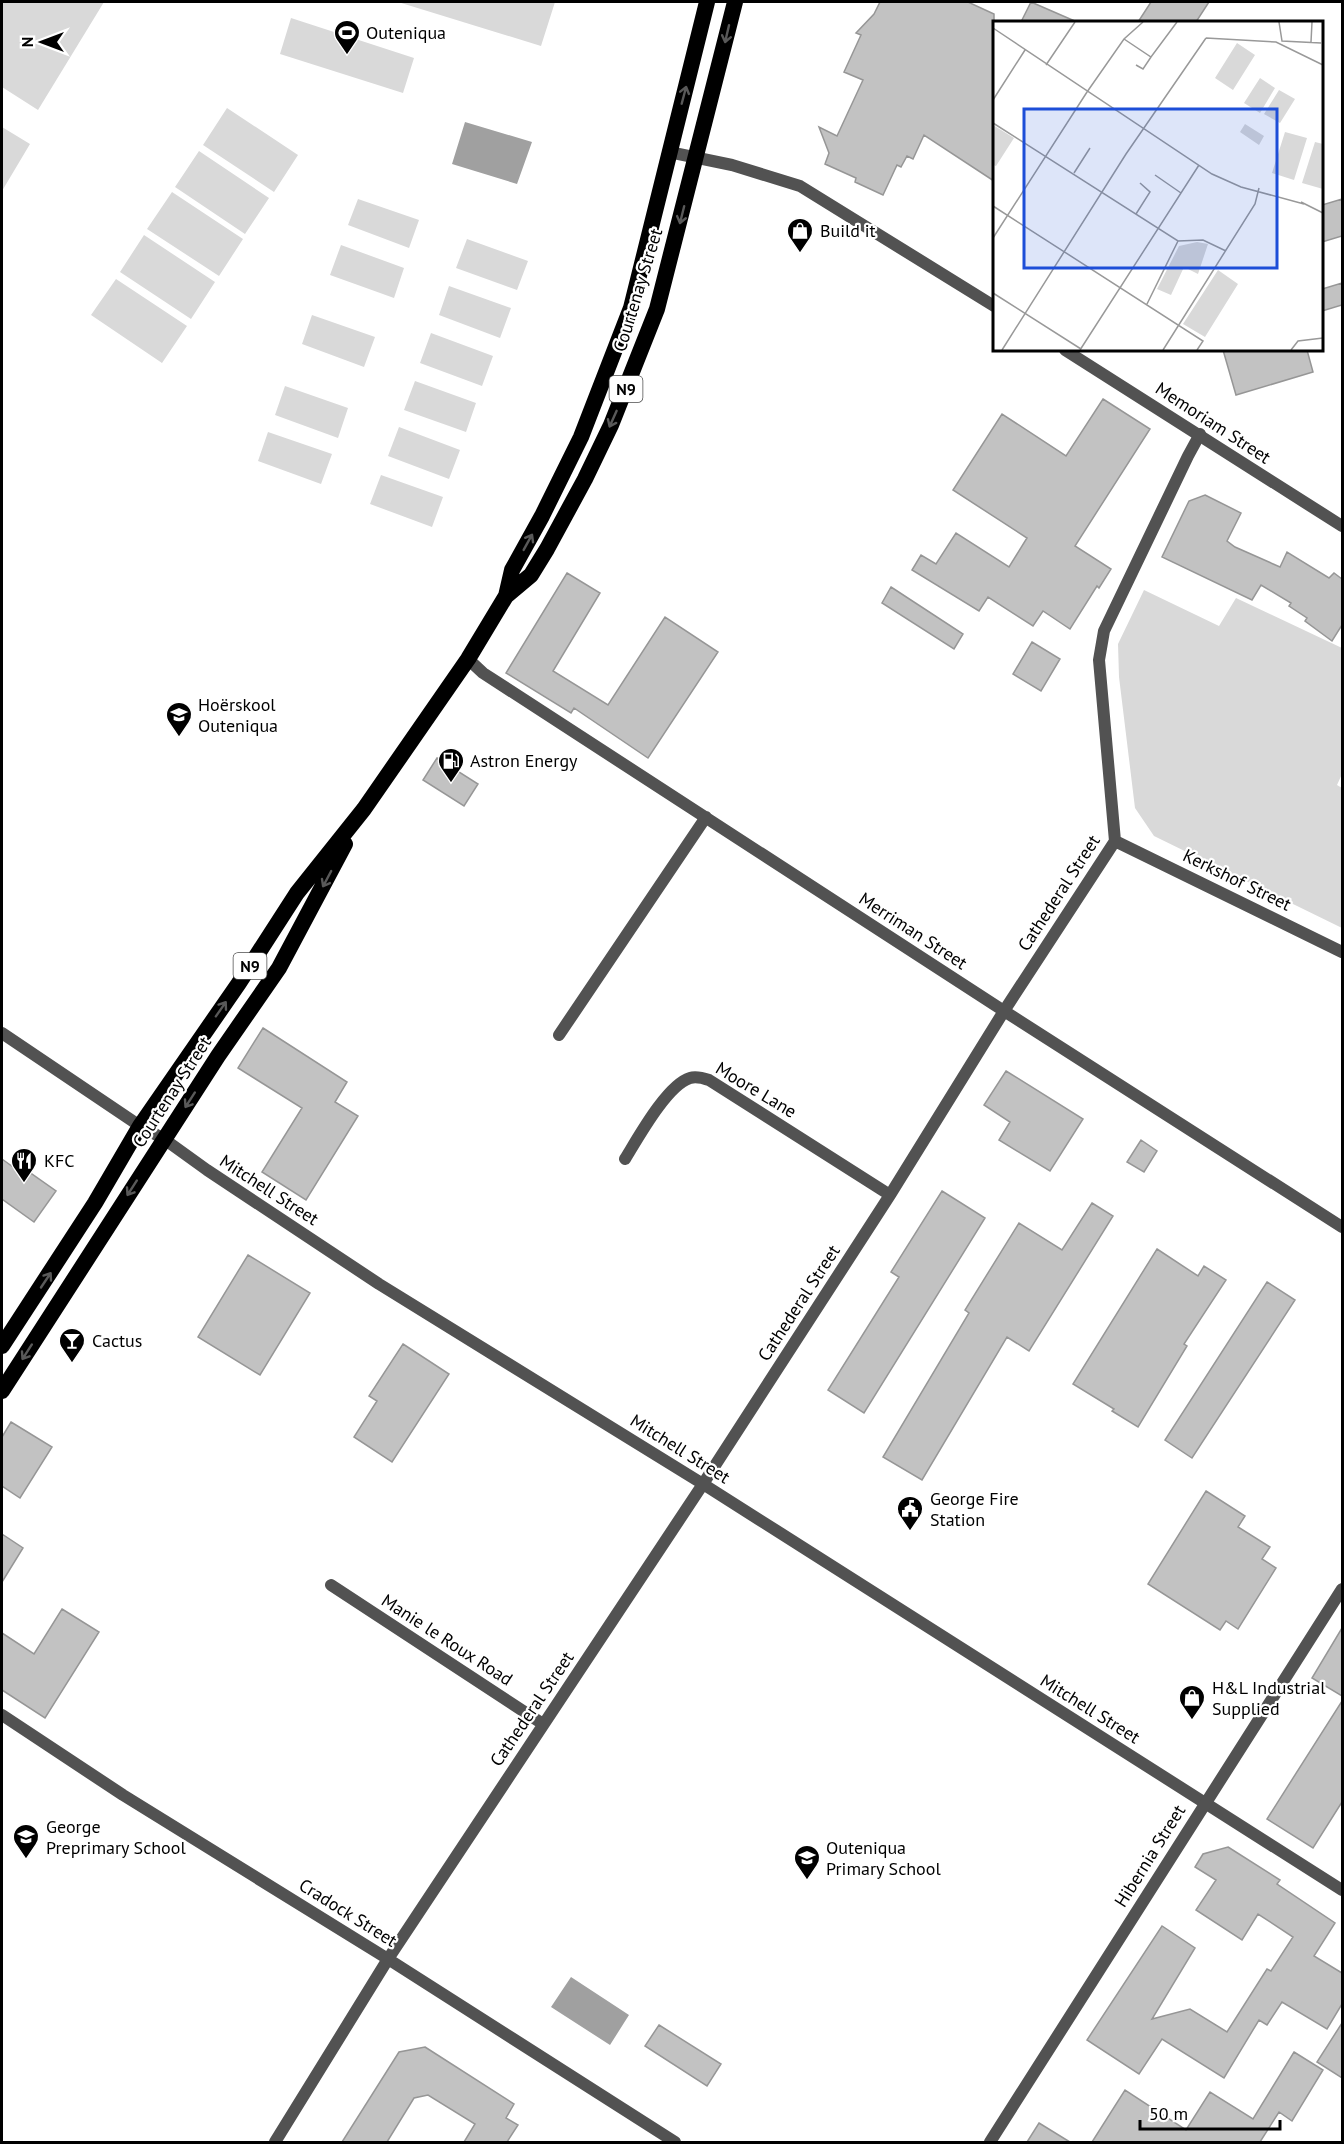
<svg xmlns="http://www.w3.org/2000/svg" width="1344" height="2144" viewBox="0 0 1344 2144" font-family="'PT Sans',sans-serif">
  <rect width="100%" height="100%" fill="#fff"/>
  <!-- green -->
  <path fill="#d9d9d9" d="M2 2H104L38 110 2 87Z
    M398 2H555L541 46Z
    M291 18 414 58 403 93 280 54Z
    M227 108 298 155 274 192 203 145Z
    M2 127 30 144 2 191Z
    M199 151 269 198 245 234 175 187Z
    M172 192 243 239 219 276 147 229Z
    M358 199 419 220 409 248 348 225Z
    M144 235 215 282 191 319 120 272Z
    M467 239 528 261 517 290 456 268Z
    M341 245 404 268 394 298 330 275Z
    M116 279 187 326 162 363 91 315Z
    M449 286 511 308 500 338 439 315Z
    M312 315 375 337 364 367 302 344Z
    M431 333 493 356 482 386 420 363Z
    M415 381 476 403 466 432 404 410Z
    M285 386 348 408 338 438 275 415Z
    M399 427 460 450 449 479 388 456Z
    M268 432 332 454 321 484 258 461Z
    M381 475 443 497 432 527 370 504Z
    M1144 590 1219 626 1236 598 1342 648V774L1337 785 1342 788V928L1154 836 1135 808 1119 677 1118 644Z"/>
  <!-- water -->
  <path fill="#a0a0a0" d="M465 122 532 142 517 184 452 164Z
    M571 1977 629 2015 610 2045 551 2007Z"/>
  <!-- building -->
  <path fill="#c2c2c2" stroke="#969696" stroke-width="1.5" d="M880 2H968L994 14V181L924 135 913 159 907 156 901 167 897 165 883 195 855 182 856 178 825 164 829 153 819 127 837 136 863 80 844 72 861 35 856 33 874 14Z
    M1031 2 1077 22H1021Z
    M1151 2H1209L1196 22H1138Z
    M1342 199V236L1322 242V205Z
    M1342 283V305L1322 311V289Z
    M1223 350H1307L1313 372 1236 395Z
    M1103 399 1150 429 1075 546 1111 569 1099 588 1097 586 1070 629 1043 611 1033 626 988 597 979 611 912 570 921 555 936 564 956 533 1009 567 1027 538 953 490 1002 414 1066 456Z
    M1205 495 1241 513 1227 541 1235 547 1280 567 1287 552 1329 578 1334 573 1342 579V625L1332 641 1305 621 1307 618 1289 606 1291 603 1261 585 1252 600 1162 557 1189 501Z
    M567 573 600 593 553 671 608 705 665 617 718 652 648 758 574 708 571 713 506 673Z
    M891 587 963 634 954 649 882 603Z
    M1032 642 1060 659 1041 691 1013 674Z
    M437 758 478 784 464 806 423 780Z
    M263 1028 347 1082 335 1102 358 1116 306 1200 262 1172 302 1108 238 1068Z
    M1006 1071 1083 1119 1050 1171 999 1140 1010 1122 984 1105Z
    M1141 1140 1157 1151 1144 1172 1127 1162Z
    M2 1159 27 1177 29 1172 56 1191 34 1222 2 1199Z
    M942 1191 985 1218 864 1413 828 1390 899 1277 891 1272Z
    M1092 1203 1113 1216 1029 1351 1007 1337 922 1480 883 1457 969 1313 965 1310 1019 1223 1062 1250Z
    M1157 1249 1198 1276 1204 1266 1226 1280 1184 1344 1187 1346 1138 1427 1112 1411 1114 1409 1073 1384Z
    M248 1255 310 1293 260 1375 198 1337Z
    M1267 1282 1295 1300 1192 1458 1165 1440Z
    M403 1344 449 1374 392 1462 354 1437 377 1401 369 1396Z
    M11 1422 52 1447 20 1498 2 1486V1437Z
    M1206 1491 1245 1516 1238 1527 1270 1547 1262 1559 1276 1568 1238 1629 1226 1621 1220 1630 1148 1584Z
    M2 1534 23 1548 2 1582Z
    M62 1609 99 1632 45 1718 2 1690V1633L34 1654Z
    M1342 1628V1696L1312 1678Z
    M1342 1701V1802L1313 1848 1267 1819Z
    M1228 1847 1280 1880 1277 1884 1335 1923 1314 1956 1342 1973V2004L1327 2029 1282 2002 1267 2025 1259 2020 1224 2078 1162 2039 1139 2074 1087 2040 1162 1926 1195 1948 1152 2019 1190 2009 1227 2032 1267 1969 1271 1971 1293 1937 1258 1914 1242 1940 1196 1910 1216 1880 1195 1867 1203 1854Z
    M1342 2023V2078L1317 2062Z
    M659 2025 721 2064 707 2086 645 2046Z
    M425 2047 514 2104 506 2118 518 2125 507 2142H464L475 2124 428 2095 414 2098 387 2142H342L399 2052Z
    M1294 2052 1323 2070 1292 2121 1279 2112 1260 2142H1092L1125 2090 1186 2130 1210 2092 1253 2119Z
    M1039 2123 1070 2142H1027Z"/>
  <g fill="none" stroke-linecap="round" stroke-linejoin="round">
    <!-- minor -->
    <path stroke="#525252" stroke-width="12" d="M468 659 483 673 1004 1011 1342 1227
      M1115 841 1342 952
      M2 1033 140 1126 164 1139 207 1170 379 1284 703 1484 1342 1890
      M559 1035 706 817
      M625 1159C638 1138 667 1085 690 1078 696 1076 703 1078 709 1080L890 1195
      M331 1585 543 1724
      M2 1715 123 1795 388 1959 675 2142
      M275 2142 388 1959 703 1484 890 1195 1004 1011 1115 841 1099 660 1104 631 1188 456 1200 434"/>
    <!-- tertiary -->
    <path stroke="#525252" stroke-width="12" d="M669 152 732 165 800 186 994 306
      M1065 350 1342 526
      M990 2142 1342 1589"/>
    <!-- trunk -->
    <path stroke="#000" stroke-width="16" d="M506 596 512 570 542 516 581 437 631 308 707 2
      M2 1346 95 1203 140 1126 239 983 297 893 364 809 468 659 506 596 531 575 547 549 585 479 611 425 657 309 735 2
      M2 1391 218 1056 279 968 345 844"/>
  </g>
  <!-- one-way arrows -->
  <defs><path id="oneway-shaft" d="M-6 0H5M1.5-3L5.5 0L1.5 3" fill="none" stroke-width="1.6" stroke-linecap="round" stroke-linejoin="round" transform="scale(1.5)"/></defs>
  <g stroke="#595959">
    <use href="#oneway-shaft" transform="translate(727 34) rotate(103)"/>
    <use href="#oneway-shaft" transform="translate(684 95) rotate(-75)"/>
    <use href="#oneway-shaft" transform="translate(682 215) rotate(104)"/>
    <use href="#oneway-shaft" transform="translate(613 419) rotate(114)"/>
    <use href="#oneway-shaft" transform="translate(528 542) rotate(-61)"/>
    <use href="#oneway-shaft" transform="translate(327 879) rotate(118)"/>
    <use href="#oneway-shaft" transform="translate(221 1009) rotate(-55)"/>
    <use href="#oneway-shaft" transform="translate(190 1100) rotate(123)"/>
    <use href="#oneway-shaft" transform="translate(132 1188) rotate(123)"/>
    <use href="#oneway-shaft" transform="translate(46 1280) rotate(-56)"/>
    <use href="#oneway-shaft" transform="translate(27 1352) rotate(123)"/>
  </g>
  <!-- icons -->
  <defs>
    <symbol id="stadium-pin" viewBox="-11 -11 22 30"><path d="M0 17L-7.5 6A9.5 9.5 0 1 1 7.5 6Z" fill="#000" stroke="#fff"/><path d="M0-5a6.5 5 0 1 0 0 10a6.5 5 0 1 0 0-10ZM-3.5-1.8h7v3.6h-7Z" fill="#fff"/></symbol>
    <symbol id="shop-pin" viewBox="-11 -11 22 30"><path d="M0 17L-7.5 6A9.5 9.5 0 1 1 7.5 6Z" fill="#000" stroke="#fff"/><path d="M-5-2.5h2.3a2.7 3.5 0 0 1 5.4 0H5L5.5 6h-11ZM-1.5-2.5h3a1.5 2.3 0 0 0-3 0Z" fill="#fff"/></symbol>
    <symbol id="school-pin" viewBox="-11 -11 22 30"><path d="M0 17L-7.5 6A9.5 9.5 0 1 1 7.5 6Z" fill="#000" stroke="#fff"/><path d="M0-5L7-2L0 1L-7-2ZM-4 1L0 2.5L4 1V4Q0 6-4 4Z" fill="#fff"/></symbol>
    <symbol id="fuel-pin" viewBox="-11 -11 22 30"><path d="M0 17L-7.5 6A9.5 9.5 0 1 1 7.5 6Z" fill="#000" stroke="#fff"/><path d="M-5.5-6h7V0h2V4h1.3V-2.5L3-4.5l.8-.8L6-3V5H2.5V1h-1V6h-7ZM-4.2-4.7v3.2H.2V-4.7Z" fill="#fff"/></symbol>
    <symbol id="restaurant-pin" viewBox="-11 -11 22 30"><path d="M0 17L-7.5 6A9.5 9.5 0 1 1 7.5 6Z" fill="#000" stroke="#fff"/><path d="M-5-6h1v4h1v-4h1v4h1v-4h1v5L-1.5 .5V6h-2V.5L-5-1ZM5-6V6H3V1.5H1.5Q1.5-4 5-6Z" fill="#fff"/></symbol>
    <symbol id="bar-pin" viewBox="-11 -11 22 30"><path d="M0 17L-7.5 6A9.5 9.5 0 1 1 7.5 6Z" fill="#000" stroke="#fff"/><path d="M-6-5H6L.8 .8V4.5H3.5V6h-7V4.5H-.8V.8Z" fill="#fff"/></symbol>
    <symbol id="civic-pin" viewBox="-11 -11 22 30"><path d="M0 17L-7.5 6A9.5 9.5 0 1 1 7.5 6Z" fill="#000" stroke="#fff"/><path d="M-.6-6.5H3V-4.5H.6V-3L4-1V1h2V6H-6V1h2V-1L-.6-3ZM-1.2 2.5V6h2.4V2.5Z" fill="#fff"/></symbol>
  </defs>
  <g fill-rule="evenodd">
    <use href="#stadium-pin" x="332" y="18" width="30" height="40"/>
    <use href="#shop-pin" x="785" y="216" width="30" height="40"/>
    <use href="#school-pin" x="164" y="700" width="30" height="40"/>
    <use href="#fuel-pin" x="436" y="746" width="30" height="40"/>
    <use href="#restaurant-pin" x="9" y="1146" width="30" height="40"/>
    <use href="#bar-pin" x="57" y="1326" width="30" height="40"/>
    <use href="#civic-pin" x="895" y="1494" width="30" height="40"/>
    <use href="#shop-pin" x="1177" y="1683" width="30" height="40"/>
    <use href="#school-pin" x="11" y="1822" width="30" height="40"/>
    <use href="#school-pin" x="792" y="1843" width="30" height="40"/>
  </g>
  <g text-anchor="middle" stroke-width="4.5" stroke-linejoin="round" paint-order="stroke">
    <!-- shield labels -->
    <g fill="#fff" stroke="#4c4c4c" stroke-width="1.5">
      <rect x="609.5" y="376" width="33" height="26" rx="4.5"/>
      <rect x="233.5" y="953" width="33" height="26" rx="4.5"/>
    </g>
    <g font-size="16" font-weight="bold" fill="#000">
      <text x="626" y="395">N9</text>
      <text x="250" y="972">N9</text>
    </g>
    <!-- poi labels -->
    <g font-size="18" fill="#000" stroke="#fff" text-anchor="start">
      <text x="366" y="39">Outeniqua</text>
      <text x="820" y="237">Build it</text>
      <text x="198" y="711">Hoërskool<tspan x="198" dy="21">Outeniqua</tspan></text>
      <text x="470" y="767">Astron Energy</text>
      <text x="44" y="1167">KFC</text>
      <text x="92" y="1347">Cactus</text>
      <text x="930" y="1505">George Fire<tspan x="930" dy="21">Station</tspan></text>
      <text x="1212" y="1694">H&amp;L Industrial<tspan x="1212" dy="21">Supplied</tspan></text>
      <text x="46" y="1833">George<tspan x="46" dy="21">Preprimary School</tspan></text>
      <text x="826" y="1854">Outeniqua<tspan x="826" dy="21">Primary School</tspan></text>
    </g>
    <!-- street labels -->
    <g font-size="18" fill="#000" stroke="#fff">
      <text transform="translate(638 290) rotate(-73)" y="6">Courtenay Street</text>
      <text transform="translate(1213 423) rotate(33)" y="6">Memoriam Street</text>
      <text transform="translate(1237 880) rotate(26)" y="6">Kerkshof Street</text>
      <text transform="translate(1059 893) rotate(-57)" y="6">Cathederal Street</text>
      <text transform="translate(913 931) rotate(33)" y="6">Merriman Street</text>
      <text transform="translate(756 1090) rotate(31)" y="6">Moore Lane</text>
      <text transform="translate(172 1092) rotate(-57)" y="6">Courtenay Street</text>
      <text transform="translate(269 1190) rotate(33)" y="6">Mitchell Street</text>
      <text transform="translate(799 1303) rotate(-57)" y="6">Cathederal Street</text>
      <text transform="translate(680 1449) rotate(32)" y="6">Mitchell Street</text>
      <text transform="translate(447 1640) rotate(33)" y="6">Manie le Roux Road</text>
      <text transform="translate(532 1709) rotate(-56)" y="6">Cathederal Street</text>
      <text transform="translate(1090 1709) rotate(32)" y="6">Mitchell Street</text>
      <text transform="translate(1150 1856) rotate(-58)" y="6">Hibernia Street</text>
      <text transform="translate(348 1913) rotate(32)" y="6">Cradock Street</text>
    </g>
  </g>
  <!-- overview -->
  <g transform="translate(993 21)">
    <rect width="330" height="330" fill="#fff"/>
    <path d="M244 22 262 34 240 69 222 57ZM267 57 282 67 267 92 251 82ZM286 69 302 78 287 102 271 93ZM252 103 271 115 266 124 247 111ZM0 104 21 117 3 145 0 144ZM292 111 314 117 301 159 279 152ZM322 121 330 123V168L309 162ZM204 221 215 223 205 253 191 246 178 274 164 268 186 225ZM225 249 245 263 212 316 190 303Z" fill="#d9d9d9"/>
    <path fill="none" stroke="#999" stroke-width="1.5" d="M286 1 289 20 328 22M0 7 219 153 248 166 311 183M213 17 283 21 330 44M131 18 158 36 184 1M318 21 319 1M53 44 82 1M143 44 150 48 158 36M0 79 32 29M0 102 185 220 210 219 233 230M81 152 97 127M162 154 188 172M308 181 330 192M0 185 210 320 204 329M143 193 157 171 147 162M0 217 94 71 131 18 150 1M0 272 88 328M154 283 185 220M9 329 133 133 213 17M87 329 206 144M170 329 262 183 266 167M298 329 305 320 330 317"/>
    <path fill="#1d4ed8" fill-opacity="0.15" stroke="#1d4ed8" stroke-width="3" d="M31 88H284V247H31Z"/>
    <rect width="330" height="330" fill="none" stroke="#000" stroke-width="3"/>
  </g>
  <!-- border -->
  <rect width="1344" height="2144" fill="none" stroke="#000000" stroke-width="6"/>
  <!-- north arrow -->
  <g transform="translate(42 42) rotate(270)" stroke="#ffffff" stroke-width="4.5" paint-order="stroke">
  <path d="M0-4.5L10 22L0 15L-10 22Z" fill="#000000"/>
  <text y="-9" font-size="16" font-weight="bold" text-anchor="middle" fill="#000000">N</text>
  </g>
  <!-- scale -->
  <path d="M1140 2120v9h140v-9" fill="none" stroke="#000000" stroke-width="3"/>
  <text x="1149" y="2120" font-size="18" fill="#000000" stroke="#ffffff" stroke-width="4.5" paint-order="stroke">50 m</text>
</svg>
